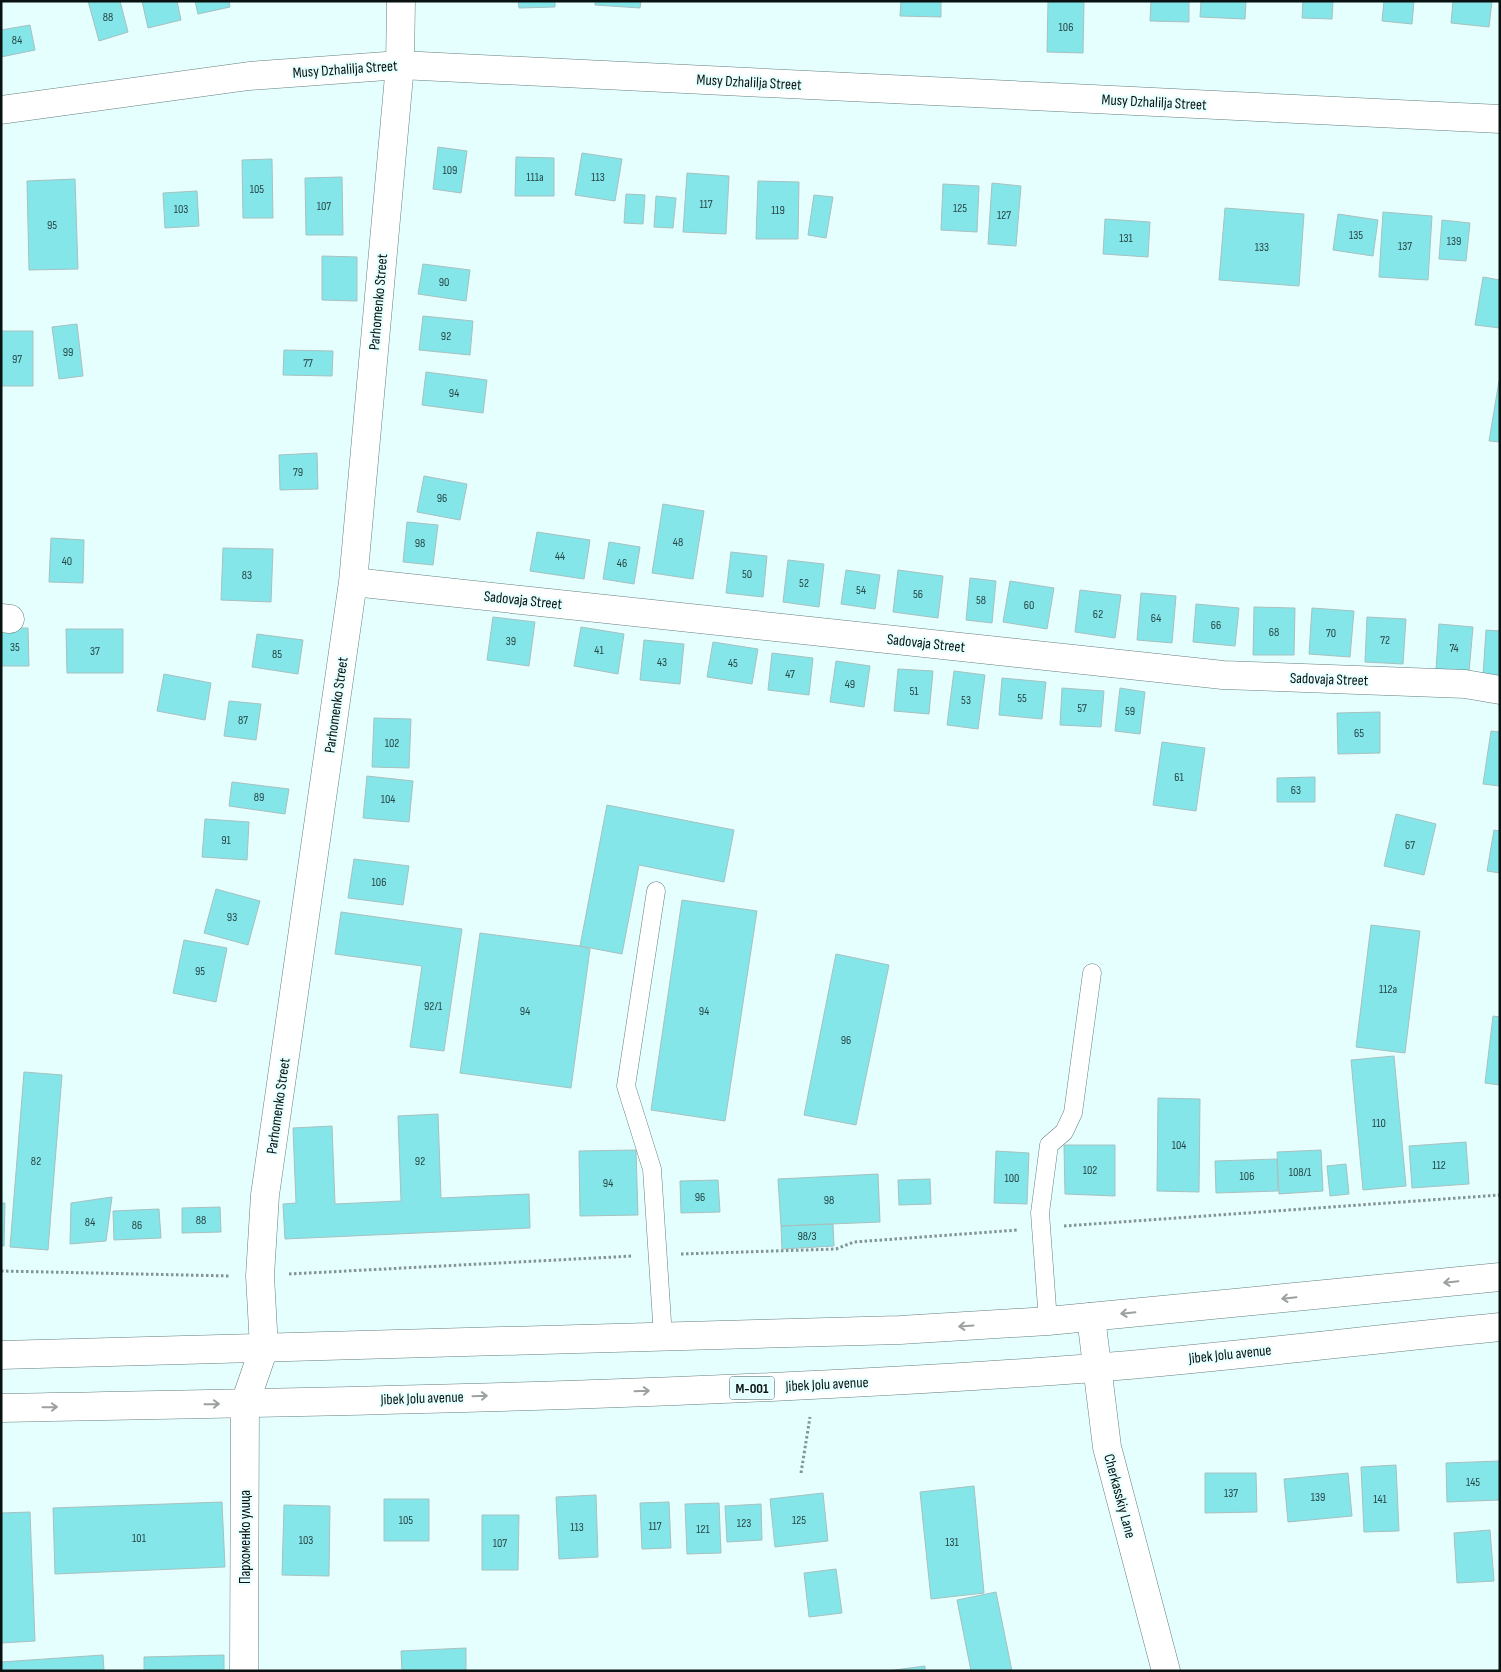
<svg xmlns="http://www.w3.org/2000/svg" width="1501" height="1672" viewBox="0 0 1501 1672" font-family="'Sofia Sans Condensed',sans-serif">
  <rect width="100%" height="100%" fill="#e5ffff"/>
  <!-- building -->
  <path fill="#84e6e8" stroke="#a8c0c0" d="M88 1H120L128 32 99 41Z
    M142 1H177L181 20 148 28Z
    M195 1H229L230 7 198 14Z
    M518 1H555V7L519 8Z
    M595 1H641L640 8 595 5Z
    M901 1H941V17L900 16Z
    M1048 1H1084L1083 53 1047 52Z
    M1151 1H1189V22L1150 21Z
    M1201 1H1246L1245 19 1200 17Z
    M1303 1H1333L1332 19 1302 18Z
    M1384 1H1414L1412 24 1382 21Z
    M1453 1H1492L1489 27 1451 23Z
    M30 25 35 50 1 57V30Z
    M438 147 467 151 461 193 433 189Z
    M582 153 622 159 615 201 575 195Z
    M516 157 554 158V196H515Z
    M272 159 273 218H243L242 160Z
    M687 173 729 176 726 234 683 232Z
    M342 177 343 235H306L305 178Z
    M75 179 78 269 29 270 27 181Z
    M758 181 799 182 798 239H756Z
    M992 183 1021 186 1016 246 988 244Z
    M943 184 979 186 977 232 941 230Z
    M197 191 199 226 165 228 163 193Z
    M626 194 645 195 643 224 624 223Z
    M814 195 833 197 826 238 808 235Z
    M656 196 676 198 673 228 654 227Z
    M1225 208 1304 214 1299 286 1219 280Z
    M1383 212 1432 216 1428 280 1379 277Z
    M1338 214 1378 220 1373 256 1333 250Z
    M1105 219 1150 222 1148 257 1103 254Z
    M1442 220 1470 223 1466 261 1439 259Z
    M322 256 357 257V301L322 300Z
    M423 264 470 270 466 301 418 294Z
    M1483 277 1500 280V328L1475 325Z
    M423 316 473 321 470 355 419 350Z
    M77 324 83 376 59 379 52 327Z
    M1 331H33V386H1Z
    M284 350 333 351 332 376 283 375Z
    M426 372 487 380 483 413 422 405Z
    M1499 381H1500V442L1489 441Z
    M317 453 318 489 280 490 279 455Z
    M424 476 467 484 460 520 417 512Z
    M663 504 704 511 693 579 652 573Z
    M407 522 438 525 433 565 403 562Z
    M537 532 590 540 584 579 530 571Z
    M51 538 84 540 83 583 49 582Z
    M609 542 640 547 634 584 603 579Z
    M223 548 273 549 271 602 221 600Z
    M731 552 767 556 763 597 726 593Z
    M788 560 824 564 819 607 783 602Z
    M846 570 880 575 875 609 841 604Z
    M898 570 943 576 938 618 893 612Z
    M970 578 996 581 992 623 966 620Z
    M1010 581 1054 588 1047 629 1003 622Z
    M1080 590 1121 595 1115 638 1075 632Z
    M1141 593 1176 596 1172 643 1137 640Z
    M1196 604 1239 608 1235 646 1193 642Z
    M1254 607 1295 608 1294 655H1253Z
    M1312 608 1354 611 1350 657 1309 654Z
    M493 617 535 622 529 666 487 660Z
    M1367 617 1406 619 1403 664 1365 662Z
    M1439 624 1473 627 1469 672 1436 670Z
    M581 627 624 634 618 674 574 666Z
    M1 628H28L29 666H1Z
    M66 629H123V673H67Z
    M1486 630 1500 631V677L1483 676Z
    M257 634 303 640 298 674 252 667Z
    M644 640 684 644 680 684 640 680Z
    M713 642 758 649 752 684 707 677Z
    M772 653 813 658 809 695 768 690Z
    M836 661 870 666 864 707 830 702Z
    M898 669 933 671 929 714 894 711Z
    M954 671 985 675 978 729 947 725Z
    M164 674 211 683 205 720 157 711Z
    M1002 678 1046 682 1042 719 999 715Z
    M1062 688 1104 691 1101 727 1060 725Z
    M1120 688 1145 692 1140 734 1115 731Z
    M229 701 261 704 256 740 224 736Z
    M1380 712V753L1338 754 1337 713Z
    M374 718 411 719 409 768 372 767Z
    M1491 731 1500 732V786L1483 784Z
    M1162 742 1205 748 1196 811 1153 805Z
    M367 776 413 781 409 822 363 818Z
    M1315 777V802H1277V778Z
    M232 782 289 789 285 814 229 806Z
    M607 805 734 830 724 882 639 865 622 954 580 946Z
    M1396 814 1436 824 1424 875 1384 866Z
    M205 819 249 822 247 860 202 857Z
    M1494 830 1500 831V873L1487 871Z
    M354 859 409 866 403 905 348 898Z
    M216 889 260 901 248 945 204 933Z
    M682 900 757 911 725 1121 651 1110Z
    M341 912 462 929 444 1051 410 1047 422 966 335 954Z
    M1371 925 1420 931 1405 1053 1356 1047Z
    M480 933 580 946 590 949 571 1088 460 1073Z
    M184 940 227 948 216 1002 173 993Z
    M836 954 889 965 856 1125 804 1115Z
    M1493 1016 1500 1017V1085L1485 1083Z
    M1394 1056 1406 1186 1363 1190 1351 1060Z
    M24 1072 62 1075 48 1250 10 1247Z
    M1158 1098 1200 1099 1199 1192 1157 1191Z
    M438 1114 441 1198 529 1194 530 1228 285 1239 283 1204 296 1203 293 1128 332 1126 335 1204 401 1201 398 1116Z
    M1466 1142 1469 1184 1412 1188 1409 1146Z
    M1064 1145H1115V1196L1065 1194Z
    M636 1150 638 1215 580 1216 579 1151Z
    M1321 1150 1323 1191 1279 1194 1277 1152Z
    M996 1151 1029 1153 1027 1204 994 1203Z
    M1277 1159 1278 1191 1216 1193 1215 1161Z
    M1346 1164 1349 1194 1330 1196 1327 1166Z
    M878 1174 880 1222 781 1226 778 1179Z
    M930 1179 931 1204 899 1205 898 1180Z
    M718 1180 720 1212 681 1213 680 1181Z
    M112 1197 106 1241 70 1244 71 1203Z
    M1 1203H5L4 1246H1Z
    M220 1207 221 1232 182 1233V1208Z
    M159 1209 161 1238 114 1240 113 1211Z
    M833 1224 834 1246 782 1249 781 1226Z
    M1500 1461V1500L1447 1502 1446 1463Z
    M1396 1465 1399 1531 1364 1532 1361 1467Z
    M1205 1473H1256L1257 1512 1205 1513Z
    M1348 1473 1352 1516 1288 1522 1284 1479Z
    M974 1486 984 1593 931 1599 920 1492Z
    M823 1493 828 1541 775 1547 770 1499Z
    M596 1495 598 1557 559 1559 556 1497Z
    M384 1499H429V1541H384Z
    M222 1502 225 1567 55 1574 53 1508Z
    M669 1502 671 1548 642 1549 640 1503Z
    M719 1503 721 1553 687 1554 685 1504Z
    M761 1504 762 1540 727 1542 725 1506Z
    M284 1505 330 1506 329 1576 282 1575Z
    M30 1512 35 1641 1 1643V1513Z
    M482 1515H519L518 1570H482Z
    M1490 1530 1494 1581 1457 1583 1454 1533Z
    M836 1569 842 1613 809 1617 804 1573Z
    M996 1592 1012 1671H971L957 1600Z
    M466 1648V1671H402L401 1651Z
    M103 1655 104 1671H1V1662Z
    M224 1655V1671H144V1657Z
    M925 1666V1671H887Z"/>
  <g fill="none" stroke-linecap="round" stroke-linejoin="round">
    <defs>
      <path id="lane" d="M656 891 626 1086 652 1169 663 1337
        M1048 1321 1040 1213 1049 1145 1064 1132 1073 1113 1092 973"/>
      <path id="street" d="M1 110 249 76 400 65 1500 119
        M353 582 1223 675 1465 684 1500 690
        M1 618 10 619
        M1091 1317 1107 1447 1166 1671
        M244 1671 245 1403 264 1348 260 1276 265 1195 353 582 400 65 401 1"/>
      <path id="primary" d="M1 1355 900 1330 1048 1321 1500 1277
        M1 1408C366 1401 731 1395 1094 1368 1230 1357 1365 1340 1500 1327"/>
    </defs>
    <!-- lane casing -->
    <use href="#lane" stroke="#677e7e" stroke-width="19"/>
    <!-- street casing -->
    <use href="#street" stroke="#677e7e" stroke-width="29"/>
    <!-- primary casing -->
    <use href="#primary" stroke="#677e7e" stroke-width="29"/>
    <!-- path -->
    <path stroke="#829494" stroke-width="3" stroke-dasharray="2.5 2.5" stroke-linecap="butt" d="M1064 1226 1500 1195
      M681 1254 836 1249 854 1242 1018 1230
      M1 1271 231 1276
      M289 1274 633 1256
      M801 1473 810 1417"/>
    <!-- lane -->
    <use href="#lane" stroke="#fff" stroke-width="18"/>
    <!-- street -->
    <use href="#street" stroke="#fff" stroke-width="28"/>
    <!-- primary -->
    <use href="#primary" stroke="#fff" stroke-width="28"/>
  </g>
  <!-- one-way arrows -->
  <defs><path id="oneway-shaft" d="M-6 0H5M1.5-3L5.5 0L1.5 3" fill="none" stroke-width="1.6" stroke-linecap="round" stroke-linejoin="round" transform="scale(1.25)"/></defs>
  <g stroke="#9da0a0">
    <use href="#oneway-shaft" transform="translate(1451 1282) rotate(174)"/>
    <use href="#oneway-shaft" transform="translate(1289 1298) rotate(174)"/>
    <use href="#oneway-shaft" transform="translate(1128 1313) rotate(174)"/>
    <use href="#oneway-shaft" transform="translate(966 1326) rotate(176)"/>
    <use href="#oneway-shaft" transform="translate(642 1391) rotate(-2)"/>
    <use href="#oneway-shaft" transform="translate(480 1396) rotate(-2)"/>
    <use href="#oneway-shaft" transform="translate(212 1404) rotate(-1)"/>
    <use href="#oneway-shaft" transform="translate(50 1407) rotate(-1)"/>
  </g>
  <g text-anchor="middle" stroke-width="4" stroke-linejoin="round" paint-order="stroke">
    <!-- number labels -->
    <g font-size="12" fill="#284647">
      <text x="108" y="21">88</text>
      <text x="1066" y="31">106</text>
      <text x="17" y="44">84</text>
      <text x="450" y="174">109</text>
      <text x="535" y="181">111а</text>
      <text x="598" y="181">113</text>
      <text x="257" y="193">105</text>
      <text x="706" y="208">117</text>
      <text x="324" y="210">107</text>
      <text x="960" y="212">125</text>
      <text x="181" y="213">103</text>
      <text x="778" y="214">119</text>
      <text x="1004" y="219">127</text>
      <text x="52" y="229">95</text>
      <text x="1356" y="239">135</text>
      <text x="1126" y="242">131</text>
      <text x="1454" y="245">139</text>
      <text x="1405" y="250">137</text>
      <text x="1262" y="251">133</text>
      <text x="444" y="286">90</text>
      <text x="446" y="340">92</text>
      <text x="68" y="356">99</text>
      <text x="17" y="363">97</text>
      <text x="308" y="367">77</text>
      <text x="454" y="397">94</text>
      <text x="298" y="476">79</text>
      <text x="442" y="502">96</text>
      <text x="678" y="546">48</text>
      <text x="420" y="547">98</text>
      <text x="560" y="560">44</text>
      <text x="67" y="565">40</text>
      <text x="622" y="567">46</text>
      <text x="747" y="578">50</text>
      <text x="247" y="579">83</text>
      <text x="804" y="587">52</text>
      <text x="861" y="594">54</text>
      <text x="918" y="598">56</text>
      <text x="981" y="604">58</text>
      <text x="1029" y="609">60</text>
      <text x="1098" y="618">62</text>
      <text x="1156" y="622">64</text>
      <text x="1216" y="629">66</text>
      <text x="1274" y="636">68</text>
      <text x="1331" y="637">70</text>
      <text x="1385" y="644">72</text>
      <text x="511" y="645">39</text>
      <text x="15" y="651">35</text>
      <text x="1454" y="652">74</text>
      <text x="599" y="654">41</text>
      <text x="95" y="655">37</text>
      <text x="277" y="658">85</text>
      <text x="662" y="666">43</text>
      <text x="733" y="667">45</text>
      <text x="790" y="678">47</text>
      <text x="850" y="688">49</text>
      <text x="914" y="695">51</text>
      <text x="1022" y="702">55</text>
      <text x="966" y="704">53</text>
      <text x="1082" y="712">57</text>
      <text x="1130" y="715">59</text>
      <text x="243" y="724">87</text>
      <text x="1359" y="737">65</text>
      <text x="392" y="747">102</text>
      <text x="1179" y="781">61</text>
      <text x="1296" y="794">63</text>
      <text x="259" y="801">89</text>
      <text x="388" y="803">104</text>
      <text x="226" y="844">91</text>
      <text x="1410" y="849">67</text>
      <text x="379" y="886">106</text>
      <text x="232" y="921">93</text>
      <text x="200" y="975">95</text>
      <text x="1388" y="993">112а</text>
      <text x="433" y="1010">92/1</text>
      <text x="525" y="1015">94</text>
      <text x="704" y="1015">94</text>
      <text x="846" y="1044">96</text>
      <text x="1379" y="1127">110</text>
      <text x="1179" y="1149">104</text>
      <text x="36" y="1165">82</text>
      <text x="420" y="1165">92</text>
      <text x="1439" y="1169">112</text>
      <text x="1090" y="1174">102</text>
      <text x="1300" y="1176">108/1</text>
      <text x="1247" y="1180">106</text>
      <text x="1012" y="1182">100</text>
      <text x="608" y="1187">94</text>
      <text x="700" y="1201">96</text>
      <text x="829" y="1204">98</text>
      <text x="201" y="1224">88</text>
      <text x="90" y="1226">84</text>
      <text x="137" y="1229">86</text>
      <text x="807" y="1240">98/3</text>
      <text x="1473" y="1486">145</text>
      <text x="1231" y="1497">137</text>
      <text x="1318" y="1501">139</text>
      <text x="1380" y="1503">141</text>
      <text x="406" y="1524">105</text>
      <text x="799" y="1524">125</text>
      <text x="744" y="1527">123</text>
      <text x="655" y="1530">117</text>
      <text x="577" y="1531">113</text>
      <text x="703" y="1533">121</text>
      <text x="139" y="1542">101</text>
      <text x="306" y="1544">103</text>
      <text x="952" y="1546">131</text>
      <text x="500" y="1547">107</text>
    </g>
    <!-- shield labels -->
    <rect fill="#e5ffff" stroke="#4b5858" stroke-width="1" x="729.5" y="1376.5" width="45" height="23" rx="4"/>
    <g font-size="14" font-weight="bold" fill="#091111">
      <text x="752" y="1393">М-001</text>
    </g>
    <!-- street labels -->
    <g font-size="15" fill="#091111" stroke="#e5ffff">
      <text transform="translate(345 69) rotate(-4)" y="5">Musy Dzhalilja Street</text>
      <text transform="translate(749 82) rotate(3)" y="5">Musy Dzhalilja Street</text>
      <text transform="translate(1154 102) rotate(3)" y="5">Musy Dzhalilja Street</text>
      <text transform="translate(378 302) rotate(-85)" y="5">Parhomenko Street</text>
      <text transform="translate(523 600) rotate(6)" y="5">Sadovaja Street</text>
      <text transform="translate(926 643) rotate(6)" y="5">Sadovaja Street</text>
      <text transform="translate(1329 679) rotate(2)" y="5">Sadovaja Street</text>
      <text transform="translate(336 705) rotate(-82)" y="5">Parhomenko Street</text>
      <text transform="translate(278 1106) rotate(-82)" y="5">Parhomenko Street</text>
      <text transform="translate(1230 1354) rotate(-6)" y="5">Jibek Jolu avenue</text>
      <text transform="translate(827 1384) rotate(-3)" y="5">Jibek Jolu avenue</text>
      <text transform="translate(422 1398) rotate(-2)" y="5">Jibek Jolu avenue</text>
      <text transform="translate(1120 1496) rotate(75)" y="5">Cherkasskiy Lane</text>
      <text transform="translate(245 1537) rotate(-90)" y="5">Пархоменко улица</text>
    </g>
  </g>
  <!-- border -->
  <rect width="1501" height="1672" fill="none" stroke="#091111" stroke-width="5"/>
</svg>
